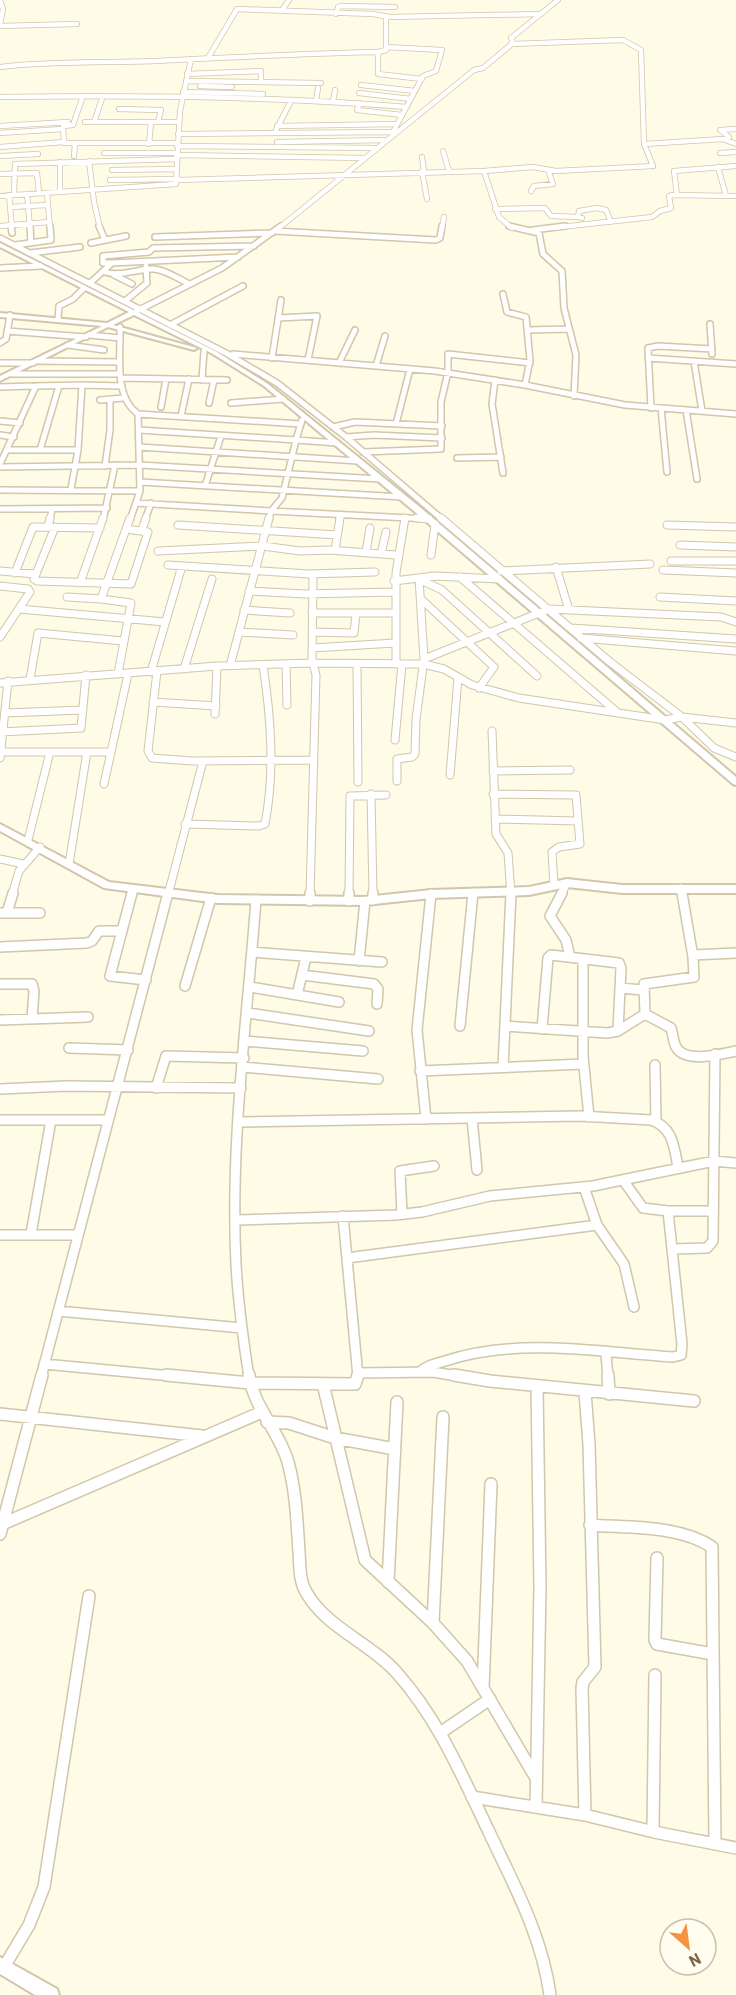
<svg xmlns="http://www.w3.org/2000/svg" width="736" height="1995" viewBox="0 0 736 1995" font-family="Barlow,sans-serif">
  <rect width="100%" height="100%" fill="#fefbe7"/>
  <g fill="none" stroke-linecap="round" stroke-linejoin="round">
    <defs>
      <path id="minor-far4" d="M0 0 3 9 0 25
        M282 10 289 0
        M336 14 338 7 341 6 395 7
        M0 26 77 24
        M386 47 442 50 436 71 423 76 392 134
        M378 52V74L422 79
        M208 58 237 9 373 14 389 17
        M0 67C52 61 103 63 155 61 229 58 303 53 378 52L386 50V18L389 17 541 14
        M187 74 261 71V82
        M186 81 321 83
        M361 85 415 91
        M200 86 232 87
        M183 92 263 94
        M359 93 411 99
        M83 96 73 125 63 126 64 143H177
        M0 97C135 95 272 96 407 107
        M316 101 318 88
        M333 101 335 90
        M360 103 357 110 402 115
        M119 109 161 110 158 122
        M85 122H179
        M94 122 103 96
        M0 126 68 122
        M277 126 397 124
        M276 130 291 101
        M0 133 63 129
        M178 134 393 132
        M726 139 729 137 720 130 736 129
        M277 142 387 140
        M149 144 151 122
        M644 144 723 139 736 144
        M177 146 376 148
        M0 147 63 142
        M443 151 449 171
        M104 153H176
        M720 153 736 152
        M176 155 365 158
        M0 156 38 154
        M74 156 75 144
        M422 157 424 171
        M89 161 94 202 100 228
        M60 162V192
        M718 167 726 196
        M112 170 177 169
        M422 171 427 199
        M484 171 533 167 556 171 653 166 644 144 641 50 623 40 511 44
        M0 174 37 173 39 193
        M110 180 178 179
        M178 180 484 171 499 217 512 228
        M531 191 534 186 553 184 548 170
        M47 193 50 228
        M27 194 30 228
        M9 195 12 228
        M14 195 15 164 176 159
        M677 195 674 171 736 166
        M0 196 176 184 180 111 191 59
        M10 207 47 205
        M495 209 545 208 551 216 578 217
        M582 218 578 217 579 211 597 208 606 210 611 222
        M0 226 49 222
        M279 228 474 70 483 68 513 43 511 38 558 0
        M442 228 444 217
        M552 228 652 217 660 211 671 208 669 196 673 195 736 196"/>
      <path id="minor-far3" d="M11 226 12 233
        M30 226 31 243
        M99 226 105 240
        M509 226 539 233 543 254 562 271 564 308 576 355 574 396
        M533 230 565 226
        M275 231 436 240 440 238 442 226
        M155 237 272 233
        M0 238 226 353 277 383 346 437 443 520
        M91 243 126 236
        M15 245 51 240 50 226
        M30 253 80 247
        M112 263H103V256L149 252 153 248 254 246
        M0 268 41 266
        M105 272C120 277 137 269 153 269 164 269 179 279 189 284
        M114 275 132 284
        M90 283 112 263 238 257
        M503 294 507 312 526 317 530 360 525 385
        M125 301 147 283 146 266
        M137 311 222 268 281 226
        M278 318 317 316 308 360
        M58 319 59 306 73 299 84 288
        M710 324 712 354
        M170 325 243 286
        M120 327C121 355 113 396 138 414L301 424
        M528 330 568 329
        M7 331 86 337
        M89 335 120 338
        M0 343 6 339 10 315
        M68 345 104 350
        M233 354 435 371 525 385 625 405 736 414
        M272 358 281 300
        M648 358 736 364
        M36 361 120 362
        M694 361 702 411
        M0 363H33
        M339 363 355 330
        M376 366 385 336
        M11 374H120
        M121 378 227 380
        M202 380 204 351
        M495 380 492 404 503 473
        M35 386 82 385
        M0 387 32 386 35 388 0 464
        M100 400 123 398
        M209 403 214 380
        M231 403 283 399
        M161 407 166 379
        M651 408 648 348 658 346 712 349
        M661 408 667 472
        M686 410 697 479
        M181 416 189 379
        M0 421 20 423
        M396 424 410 369
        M333 427 355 422 442 426
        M139 430 296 440 302 420
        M0 435 14 437
        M346 437 374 435 442 438
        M139 447 358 461
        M7 450H78
        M40 450 59 386
        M363 452 441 449V402L448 372V354L530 363
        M457 458 501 457
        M105 466 110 430V399
        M0 467 140 465 380 479
        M140 482 402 497
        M205 486 221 436
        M71 489 78 450 82 385 122 386
        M0 490 140 491
        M136 503 271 511 269 520
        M0 509 107 508
        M271 511 429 519
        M271 511 282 498 296 440 337 443
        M50 520 52 509
        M103 520 115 465
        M130 520 140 491 138 414
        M145 520 151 503
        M339 520 340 515"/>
      <path id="minor-far2" d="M417 518 429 519
        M441 518 610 662 682 717 714 748 736 757
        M178 525 337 535
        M667 525 736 527
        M48 527 50 518
        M55 527 34 579 37 581 131 584 148 532 126 529
        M142 530 146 518
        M680 545 736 547
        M335 550 340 518
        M158 551 263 546 300 551 329 550 396 555
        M366 552 370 528
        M381 554 386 532
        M431 555 435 524
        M671 561H736
        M168 565 309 574 375 572
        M556 567 569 610
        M663 570 736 573
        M0 571 36 574
        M501 571 650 564
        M15 573 33 527 100 528
        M460 577 618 713
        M419 579 442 590 537 676
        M394 581 435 576 499 579
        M80 583 103 518
        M0 586 28 589 30 592 0 637
        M249 591 305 594 393 592
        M67 597 101 599
        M660 597 736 601
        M421 599 494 667 479 688
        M19 609 165 622
        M244 610 290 613
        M312 613H394
        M571 628 736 639
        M239 632 293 635
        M312 632 354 633 356 613
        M581 638 736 651
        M312 648 395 643
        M424 659 549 609 721 617 736 622
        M286 664 287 705
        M357 664 358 782
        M396 664V573L405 518
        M230 666 269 518
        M184 669 212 579
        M157 671 148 751 152 758 192 761 312 760
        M151 672 182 566
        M118 674 131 603 101 599 130 518
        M30 679 38 633 123 641
        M0 683 217 666 313 663 423 664 444 669 472 685 519 698 665 720 682 717 736 723
        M153 702 216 706
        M5 713 83 710
        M215 714 217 666
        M492 731 496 834 508 853 511 895
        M0 732 81 728 86 675
        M395 740 402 664
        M0 752H111
        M0 758 8 681
        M493 771 570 770
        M450 775 458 678
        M397 781V759L412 757 415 754 416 719 424 659 419 578
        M104 784 128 674
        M371 794 373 895
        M493 794 576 795 580 844 559 847 552 852 554 885
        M495 819 578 821
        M185 824 259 826 265 824C275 772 271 718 263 665
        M28 840 50 752
        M0 859 23 864
        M69 864 87 752
        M681 888 682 895
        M12 895 19 871 40 847
        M132 895 133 890
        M168 895 203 761
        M310 895 316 675 312 659 313 574
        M349 895 350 796 386 795
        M561 895 567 883"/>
      <path id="minor-far1" d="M132 893 110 976 146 980
        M373 893V900
        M562 893 550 916 566 940 570 957
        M682 893 693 957 694 977 644 984 645 1014 671 1028C673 1034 673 1041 676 1047 685 1064 721 1054 736 1051
        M310 901V893
        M349 901V893
        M0 913H40
        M7 913 13 893
        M0 947 87 943 92 941 99 931H121
        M252 952 382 962
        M693 955 736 953
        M583 959V1056L589 1117
        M359 961 365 901
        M302 975 374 984 378 989 377 1004
        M0 984H32L34 991 32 1019
        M185 986 211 898
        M250 987 339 1002
        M620 988 643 990
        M297 995 306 957
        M248 1013 369 1031
        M0 1020 88 1017
        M460 1026 473 893
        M505 1026 607 1033 618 1031 645 1014
        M542 1029 548 958 551 955 619 963 621 968 618 1031
        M245 1041 363 1051
        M69 1048 128 1050
        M655 1065 656 1121
        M243 1067 378 1079
        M503 1067 511 893
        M420 1071 583 1064
        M156 1088 166 1056 244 1058
        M0 1089 66 1086 241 1088
        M472 1118 477 1170
        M426 1119 417 1030 431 894
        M0 1120H108
        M240 1122 580 1116 651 1120C673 1127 674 1147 678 1167
        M584 1187 597 1225 624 1264 634 1307
        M668 1211H713
        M402 1214 400 1171 434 1166
        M343 1216 358 1377
        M237 1220 396 1215 422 1212 490 1196 593 1186 714 1161 736 1163
        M31 1234 51 1120
        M0 1235H78
        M673 1249 707 1248 713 1241 715 1054
        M347 1258 597 1225
        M58 1311 242 1328
        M606 1354 608 1377
        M44 1364 182 1377
        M420 1372C427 1365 436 1364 445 1361 518 1337 598 1352 673 1357L681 1355 682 1344 668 1211 643 1208 623 1180
        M358 1373 433 1372 463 1377
        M41 1377 168 893
        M249 1377C243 1339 238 1302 236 1264 230 1143 247 1020 256 900"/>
      <path id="minor" d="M166 1375 250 1383 355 1384 358 1375
        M249 1375C254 1408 279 1431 288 1462 296 1491 297 1522 299 1552 300 1565 299 1580 306 1592 326 1628 371 1643 397 1673 439 1720 463 1778 490 1834 515 1887 542 1936 550 1995
        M454 1375 490 1381 694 1401
        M608 1375 609 1394
        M323 1384 365 1560 433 1623 467 1661 536 1778
        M585 1392 589 1444 595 1667 583 1682 582 1688 585 1815
        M0 1414 202 1436
        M267 1422 289 1423 335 1438 395 1449
        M0 1525 262 1412
        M590 1525C629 1528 679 1525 712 1547L715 1844
        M0 1534 42 1375
        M657 1558 655 1640 657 1644 713 1654
        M388 1582 397 1402
        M433 1623 443 1417
        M483 1688 491 1484
        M440 1733 490 1699
        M472 1797 585 1815 654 1832 736 1848
        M536 1807 540 1587 537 1386
        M653 1831 655 1675
        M4 1967 29 1925 44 1887 89 1596"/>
      <path id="tertiary" d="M0 243 217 352 268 384 421 508 736 777V785L733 784 415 512 264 386 213 354 134 315 113 325 197 348 194 350 108 327 0 381V376L102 326 0 317V313L107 323 129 312 0 247Z
        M0 824 109 882 218 895 365 897 431 890 529 887 567 879 622 885H736V893H622L567 887 529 895 431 898 365 905 218 903 104 888 0 831Z
        M0 1957 57 1989 59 1995H35L0 1974Z"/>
    </defs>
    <!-- minor-far4 casing -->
    <use href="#minor-far4" stroke="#d2c6ab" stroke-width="6"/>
    <!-- minor-far3 casing -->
    <use href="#minor-far3" stroke="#d2c6ab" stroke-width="8"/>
    <!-- minor-far2 casing -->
    <use href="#minor-far2" stroke="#d2c6ab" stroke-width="9"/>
    <!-- minor-far1 casing -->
    <use href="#minor-far1" stroke="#d2c6ab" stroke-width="12"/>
    <!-- minor casing -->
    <use href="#minor" stroke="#d2c6ab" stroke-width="14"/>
    <!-- tertiary casing -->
    <use href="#tertiary" stroke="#d2c6ab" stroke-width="4"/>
    <!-- minor-far4 -->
    <use href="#minor-far4" stroke="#fff" stroke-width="4.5"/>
    <!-- minor-far3 -->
    <use href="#minor-far3" stroke="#fff" stroke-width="5"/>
    <!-- minor-far2 -->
    <use href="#minor-far2" stroke="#fff" stroke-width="7"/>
    <!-- minor-far1 -->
    <use href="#minor-far1" stroke="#fff" stroke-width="9"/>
    <!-- minor -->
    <use href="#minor" stroke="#fff" stroke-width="11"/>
    <!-- tertiary -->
    <use href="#tertiary" fill="#fff" fill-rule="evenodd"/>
  </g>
  <!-- north arrow -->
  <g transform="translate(688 1947) rotate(152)"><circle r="28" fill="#fffdef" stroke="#cac1ac" stroke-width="1.5"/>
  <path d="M0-4.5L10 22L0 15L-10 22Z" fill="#f39441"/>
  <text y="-9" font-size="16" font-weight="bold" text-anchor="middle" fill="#7b6748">N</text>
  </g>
</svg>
